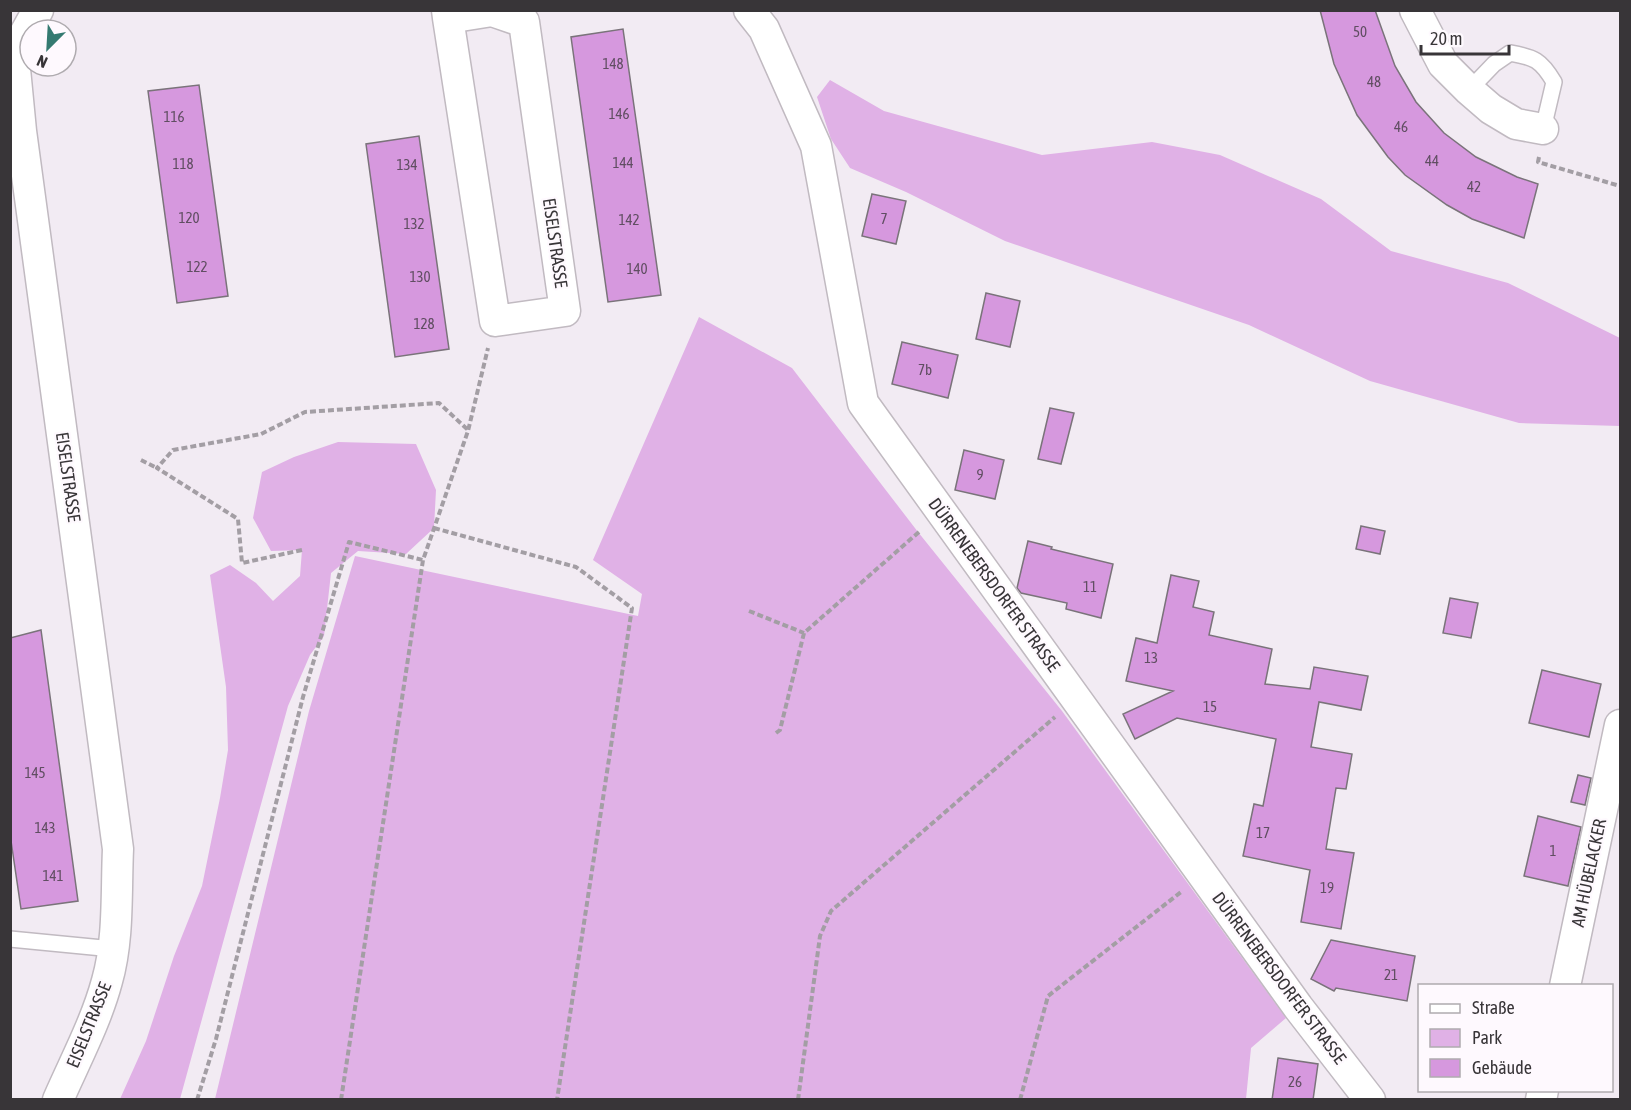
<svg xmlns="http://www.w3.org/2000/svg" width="1631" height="1110" viewBox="0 0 1631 1110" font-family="'Asap Condensed',sans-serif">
  <rect width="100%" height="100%" fill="#f2ebf3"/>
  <!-- green -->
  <path fill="#e0b1e6" d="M830 80 884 111 1042 155 1152 142 1220 155 1321 199 1391 251 1508 283 1620 338V426L1519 423 1370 381 1249 325 1005 241 906 192 850 168 831 139 817 97Z
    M699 317 792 368 918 532 1062 711 1286 1018 1251 1048 1246 1099H215L309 711 355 556 638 616 642 594 593 560Z
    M338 442 416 444 436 490 434 528 406 554 358 551 331 573 324 636 310 655 288 706 180 1099H120L146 1041 174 956 202 886 220 798 228 750 226 687 210 575 230 565 256 583 273 601 300 576 302 550 271 551 253 518 262 472 294 457Z"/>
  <!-- building -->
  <path fill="#d698de" stroke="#7a737a" stroke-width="1.5" d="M1320 10H1375L1395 66 1416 102 1444 133 1476 157 1517 177 1538 184 1524 238 1472 219 1447 205 1405 175 1388 157 1357 115 1334 64Z
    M623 29 661 295 608 302 571 37Z
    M199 85 228 296 177 303 148 91Z
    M419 136 449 349 395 357 366 144Z
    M872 194 906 201 896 244 862 236Z
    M986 293 1020 301 1010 347 976 339Z
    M902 342 958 355 948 398 892 384Z
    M1050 408 1074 413 1061 464 1038 459Z
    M964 450 1004 460 995 499 955 490Z
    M1361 526 1385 531 1380 554 1356 549Z
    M1028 541 1052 547 1051 549 1113 564 1101 618 1066 609 1067 603 1021 593 1017 588Z
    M1171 575 1199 581 1193 607 1214 612 1209 635 1272 649 1265 684 1310 689 1314 667 1368 676 1361 710 1319 702 1311 747 1352 754 1346 789 1336 788 1326 849 1354 853 1341 929 1301 922 1310 870 1243 856 1254 804 1263 806 1276 739 1177 718 1135 739 1123 714 1173 691 1126 681 1136 638 1157 643Z
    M1450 598 1478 603 1471 638 1443 633Z
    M41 630 78 901 21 909 10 834V638Z
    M1542 670 1601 684 1589 737 1529 723Z
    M1578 775 1591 778 1585 805 1571 802Z
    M1538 816 1581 827 1568 886 1524 876Z
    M1331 940 1415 956 1407 1001 1336 988 1334 991 1311 979Z
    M1278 1058 1318 1064 1313 1100H1272Z"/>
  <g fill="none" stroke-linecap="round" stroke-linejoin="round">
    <defs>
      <path id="service" d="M1469 90 1494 64 1510 53C1534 57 1541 60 1554 82L1543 129
        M10 939 113 949"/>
      <path id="minor" d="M38 10 19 44 15 69 21 131 118 849C116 892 119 939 107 981 96 1022 75 1061 58 1100
        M447 10 448 18 495 321 565 311 524 22 492 11 448 18
        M749 10 764 29 816 146 863 403 1298 1007 1370 1100
        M1415 10 1443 64 1469 90 1491 109 1516 124 1543 129
        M1565 986 1620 725
        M1541 1100 1543 1090"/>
    </defs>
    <!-- service casing -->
    <use href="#service" stroke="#c1bac1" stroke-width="18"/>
    <!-- minor casing -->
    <use href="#minor" stroke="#c1bac1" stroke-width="33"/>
    <!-- path -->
    <path stroke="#a39ea4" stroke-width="4" stroke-dasharray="6 3" stroke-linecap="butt" d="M1539 157 1538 162 1620 186
      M141 460 157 468
      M434 528 576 567 632 608 557 1100
      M302 550 242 563 238 519 157 468 173 450 261 434 305 412 439 403 468 430
      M749 611 804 633
      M776 733 780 730 804 633 920 531
      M197 1100 216 1039 303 697 349 542 423 560
      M341 1100 423 560 468 431 488 348
      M798 1100 820 936 831 911 1055 717
      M1020 1100 1048 996 1181 892"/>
    <!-- service -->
    <use href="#service" stroke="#fff" stroke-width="15"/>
    <!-- minor -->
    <use href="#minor" stroke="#fff" stroke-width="30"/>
  </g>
  <g text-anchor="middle" stroke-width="4.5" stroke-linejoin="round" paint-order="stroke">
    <!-- number labels -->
    <g font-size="15" fill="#604e62">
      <text x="1360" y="37">50</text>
      <text x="613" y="69">148</text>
      <text x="1374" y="87">48</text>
      <text x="619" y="119">146</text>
      <text x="174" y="122">116</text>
      <text x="1401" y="132">46</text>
      <text x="1432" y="166">44</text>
      <text x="623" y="168">144</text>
      <text x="183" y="169">118</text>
      <text x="407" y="170">134</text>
      <text x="1474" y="192">42</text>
      <text x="189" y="223">120</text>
      <text x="884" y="224">7</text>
      <text x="629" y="225">142</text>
      <text x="414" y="229">132</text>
      <text x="197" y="272">122</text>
      <text x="637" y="274">140</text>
      <text x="420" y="282">130</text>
      <text x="424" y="329">128</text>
      <text x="925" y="375">7b</text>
      <text x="980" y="480">9</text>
      <text x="1090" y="592">11</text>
      <text x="1151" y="663">13</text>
      <text x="1210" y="712">15</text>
      <text x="35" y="778">145</text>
      <text x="45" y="833">143</text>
      <text x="1263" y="838">17</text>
      <text x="1553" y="856">1</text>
      <text x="53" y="881">141</text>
      <text x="1327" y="893">19</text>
      <text x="1391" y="980">21</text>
      <text x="1295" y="1087">26</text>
    </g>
    <!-- street labels -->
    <g font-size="18" fill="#383538" stroke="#fef9fe">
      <text transform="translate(555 243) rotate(82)" y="6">EISELSTRASSE</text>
      <text transform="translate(68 477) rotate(82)" y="6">EISELSTRASSE</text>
      <text transform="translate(994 585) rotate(54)" y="6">DÜRRENEBERSDORFER STRASSE</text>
      <text transform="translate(1589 873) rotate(-78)" y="6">AM HÜBELACKER</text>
      <text transform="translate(1279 978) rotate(53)" y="6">DÜRRENEBERSDORFER STRASSE</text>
      <text transform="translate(89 1025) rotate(-68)" y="6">EISELSTRASSE</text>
    </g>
  </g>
  <!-- border -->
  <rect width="1631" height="1110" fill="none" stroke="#383538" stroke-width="24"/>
  <!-- legend -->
  <rect x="1418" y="984" width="195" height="108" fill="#fef9fe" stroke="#afabaf" stroke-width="1.5"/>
  <rect x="1430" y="1004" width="30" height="9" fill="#ffffff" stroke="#afabaf" stroke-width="1.5"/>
  <text x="1472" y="1014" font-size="18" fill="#383538">Straße</text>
  <rect x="1430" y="1029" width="30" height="18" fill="#e0b1e6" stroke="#afabaf" stroke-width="1.5"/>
  <text x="1472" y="1044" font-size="18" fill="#383538">Park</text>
  <rect x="1430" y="1059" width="30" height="18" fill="#d698de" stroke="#afabaf" stroke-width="1.5"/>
  <text x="1472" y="1074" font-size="18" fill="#383538">Gebäude</text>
  <!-- north arrow -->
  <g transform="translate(48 48) rotate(204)"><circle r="28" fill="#fef9fe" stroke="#afabaf" stroke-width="1.5"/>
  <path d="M0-4.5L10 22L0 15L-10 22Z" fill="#347a71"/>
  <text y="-9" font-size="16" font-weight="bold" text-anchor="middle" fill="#383538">N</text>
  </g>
  <!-- scale -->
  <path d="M1421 45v9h88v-9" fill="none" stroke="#383538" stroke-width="3"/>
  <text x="1430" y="45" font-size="18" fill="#383538" stroke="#fef9fe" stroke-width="4.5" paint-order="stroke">20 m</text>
</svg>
